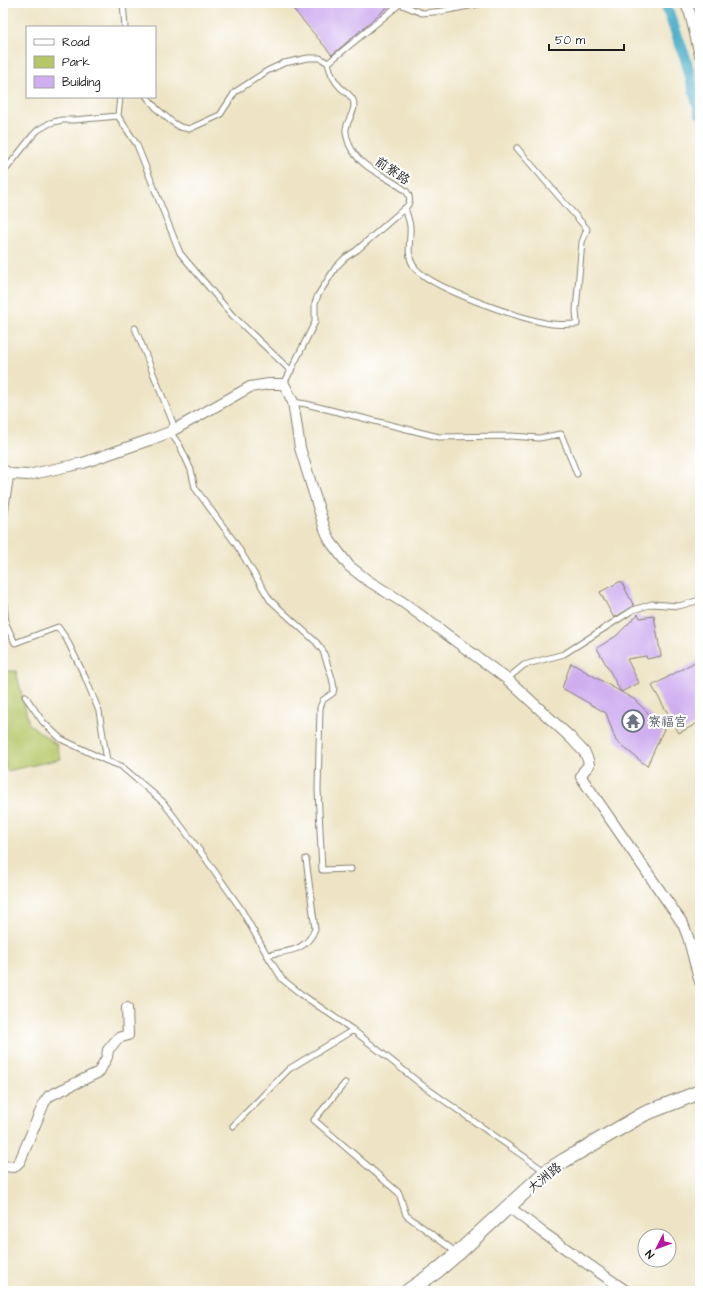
<svg xmlns="http://www.w3.org/2000/svg" width="703" height="1294" font-family="'Architects Daughter','LXGW WenKai TC',sans-serif">
<style>
.green{fill:#b6c769;stroke:#697242}
.lines{fill:none;stroke-linecap:round;stroke-linejoin:round}
.canal{stroke:#49adc8;stroke-width:11}
.building{fill:#cfaef0}
.lane-casing{stroke:#858070;stroke-width:7}
.street-casing{stroke:#858070;stroke-width:12}
.secondary-casing{stroke:#858070;stroke-width:16}
.lane{stroke:#fff;stroke-width:5}
.street{stroke:#fff;stroke-width:10}
.secondary{stroke:#fff;stroke-width:14}
.labels{text-anchor:middle;stroke-width:4;stroke-linejoin:round;paint-order:stroke}
.street-label{font-size:13px;fill:#1c1c1c;stroke:#fff}
.worship-label{font-size:13px;fill:#5b616d;stroke:#fff;text-anchor:start}
</style>
<rect width="100%" height="100%" fill="#fff"/>
<filter id="ink" filterUnits="userSpaceOnUse"><feTurbulence type="fractalNoise" baseFrequency=".025" numOctaves="2"/><feDisplacementMap in="SourceGraphic" scale="8" xChannelSelector="R" yChannelSelector="G"/><feConvolveMatrix kernelMatrix="1 2 1 2 8 2 1 2 1" color-interpolation-filters="sRGB"/></filter>
<filter id="wash" filterUnits="userSpaceOnUse"><feTurbulence type="fractalNoise" baseFrequency=".012" numOctaves="4" result="noise"/><feDisplacementMap in="SourceGraphic" scale="16" xChannelSelector="R" yChannelSelector="G"/><feGaussianBlur stdDeviation="0.9" result="paint"/><feColorMatrix in="noise" values="0 0 0 0 0 0 0 0 0 0 0 0 0 0 0 0 0 1.4 0 .05"/><feComposite in="paint" operator="in"/></filter>
<g filter="url(#wash)">
<rect width="100%" height="100%" fill="#eee4c5"/>
<path class="green" d="M3,671h13l13,53 28,21 4,14 -54,12 -4,-13z"/>
<g class="lines">
<path class="canal" d="M665,3l20,54 15,56"/>
</g>
<g id="blocks">
<path class="building" d="M288,3h104l-60,52z
M621,581l13,25 -20,12 -14,-26z
M638,614l2,4 14,-2 7,40 -14,3 -1,-3 -19,3 12,24 -18,9 13,7 30,30 -17,37 -31,-25 -10,-28 -44,-25 9,-25 50,29 -24,-44 19,-12z
M700,659v63l-21,11 -27,-47z"/>
</g>
</g>
<g filter="url(#ink)">
<use href="#blocks" fill-opacity="0" stroke="#858070" stroke-width="1"/>
<g class="lines">
<g class="lane-casing">
<path id="lane" d="M123,3l2,24
M400,4l22,9 21,-2 41,-8
M147,97l11,13 14,12 8,5 9,2 31,-14 15,-23 32,-21 17,-8 24,-5h12l8,5
M118,116l19,29 43,108 52,62 59,56
M3,173l30,-38 5,-5 12,-7 12,-3h12l44,-4 2,-19
M405,208c2,6 4,12 5,18 1,13 -4,28 3,39 12,22 113,56 139,59 8,1 17,0 25,0l-1,-14 6,-68 5,-13 -70,-81
M135,328l38,95 -3,9 10,14 11,24 4,18 41,56 34,56 46,42 7,9 9,27 2,10 -1,5 -10,7 -3,8 -2,82 4,80 29,-1
M284,384l31,-62v-19l3,-8 18,-28 9,-9 12,-8 48,-42c5,-4 6,-10 2,-16 -19,-17 -46,-21 -58,-48 -1,-4 -4,-10 -3,-15 1,-9 11,-19 7,-29 -3,-6 -9,-9 -13,-13 -7,-7 -10,-15 -12,-24l73,-60
M293,402l13,2 133,33 72,-1 28,2 22,-4 16,40
M3,525l8,-51
M3,594l3,30 9,19 43,-16 9,13 18,37 14,34 8,50 14,5 42,36 43,57 35,50 26,46 15,24 19,15 52,36 69,55 124,87
M507,679l17,-14 40,-11 69,-44 19,-6 27,2 21,-6
M25,696l18,26 18,17 46,22
M267,955c20,-4 39,-3 48,-26l-9,-70
M345,1083l-31,37 85,73 7,22 51,38
M233,1126l56,-57 64,-39"/>
</g>
<g class="street-casing">
<path id="street" d="M685,3l5,10 10,42
M3,470l8,4 17,1 55,-12 69,-24 18,-7 80,-45 19,-3h15l9,18 7,46 25,81 5,12 19,25 18,14 37,23 103,76 63,58 15,16 3,7 1,5 -6,7 -2,5 102,147 5,13 12,45
M3,1166l11,1 6,-6 24,-58 5,-7 50,-24 8,-15 1,-7 10,-12 10,-3 -1,-27
M509,1207l33,25 84,59"/>
</g>
<g class="secondary-casing">
<path id="secondary" d="M408,1291l29,-20 20,-17 89,-82 19,-12 79,-46 56,-22"/>
</g>
<use href="#lane" class="lane"/>
<use href="#street" class="street"/>
<use href="#secondary" class="secondary"/>
</g>
</g>
<defs>
<g id="temple-ring" transform="scale(1.15)"><circle r="9.5" fill="#fff" stroke="#6b7280" stroke-width="1.5"/><path d="M0-6L5-2H3V0L6.5 2.5H4V6H1.5V3h-3V6H-4V2.5H-6.5L-3 0V-2H-5Z" fill="#6b7280"/></g>
</defs>
<g fill-rule="evenodd">
<use href="#temple-ring" x="633" y="721"/>
</g>
<g class="labels">
<g class="street-label">
<text transform="translate(393 170) rotate(34)" y="5">前寮路</text>
<text transform="translate(544 1177) rotate(-39)" y="5">大洲路</text>
</g>
<g class="worship-label">
<text x="648" y="726">寮福宮</text>
</g>
</g>
<rect width="703" height="1294" fill="none" stroke="#fff" stroke-width="16"/>
<rect x="26" y="26" width="130" height="72" fill="#ffffff" stroke="#a4a4a4"/>
<rect x="34" y="39" width="20" height="6" fill="#ffffff" stroke="#a4a4a4"/>
<text x="62" y="46" font-size="12" fill="#1c1c1c">Road</text>
<rect x="34" y="56" width="20" height="12" fill="#b6c769" stroke="#a4a4a4"/>
<text x="62" y="66" font-size="12" fill="#1c1c1c">Park</text>
<rect x="34" y="76" width="20" height="12" fill="#cfaef0" stroke="#a4a4a4"/>
<text x="62" y="86" font-size="12" fill="#1c1c1c">Building</text>
<g transform="translate(657 1248) rotate(228)"><circle r="19" fill="#ffffff" stroke="#a4a4a4"/>
<path d="M0-3L7 15L0 10L-7 15Z" fill="#b5179e"/>
<text y="-6" font-size="11" font-weight="bold" text-anchor="middle" fill="#1c1c1c">N</text>
</g>
<path d="M549 44v6h75v-6" fill="none" stroke="#1c1c1c" stroke-width="2"/>
<text x="555" y="44" font-size="12" fill="#1c1c1c" stroke="#ffffff" stroke-width="3" paint-order="stroke">50 m</text>
</svg>
